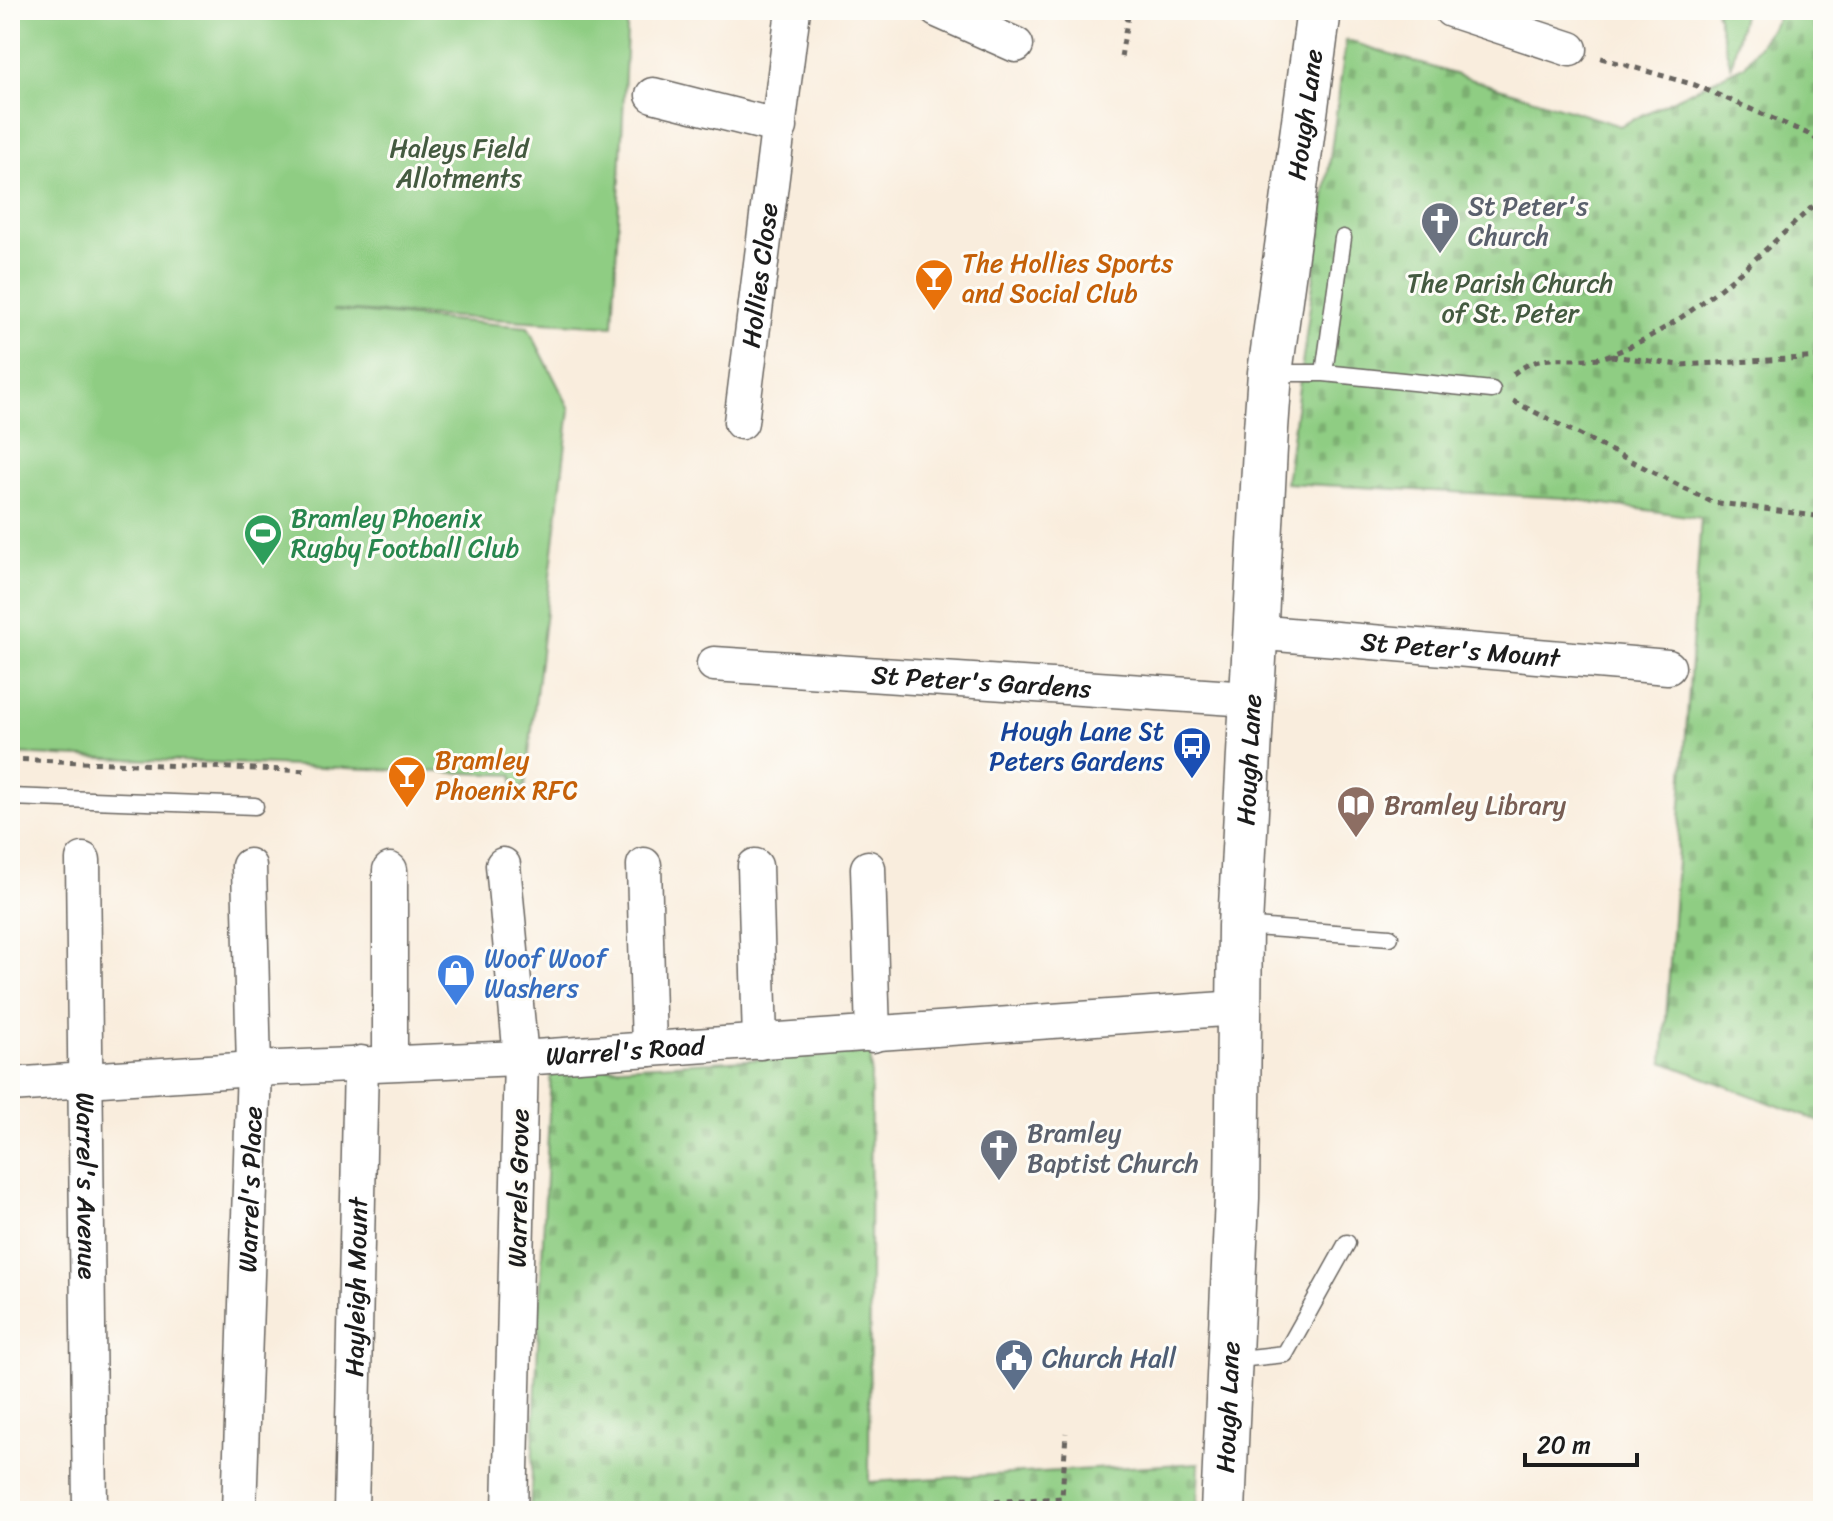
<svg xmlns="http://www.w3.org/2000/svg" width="1833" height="1521" font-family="Sriracha,sans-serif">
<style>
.green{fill:#8fcd83;stroke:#567450;stroke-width:2}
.cemetery{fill:url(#cemetery-stones);stroke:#567450;stroke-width:2}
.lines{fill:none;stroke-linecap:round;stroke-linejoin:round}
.lane-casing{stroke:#696560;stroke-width:19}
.street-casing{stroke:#696560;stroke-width:37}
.secondary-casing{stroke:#696560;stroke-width:47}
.path{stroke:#696560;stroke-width:5;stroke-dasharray:6 6;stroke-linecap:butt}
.lane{stroke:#fff;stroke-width:16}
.street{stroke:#fff;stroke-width:34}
.secondary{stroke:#fff;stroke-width:44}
.labels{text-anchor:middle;stroke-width:6;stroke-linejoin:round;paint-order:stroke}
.street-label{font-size:26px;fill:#1c1c1c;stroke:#fdfcf7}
.park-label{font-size:26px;fill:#445a40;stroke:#fdfcf7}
.worship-label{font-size:26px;fill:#5b616d;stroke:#fdfcf7;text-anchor:start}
.food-label{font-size:26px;fill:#c56008;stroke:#fdfcf7;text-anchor:start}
.leisure-label{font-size:26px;fill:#27864d;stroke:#fdfcf7;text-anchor:start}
.transit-label{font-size:26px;fill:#164399;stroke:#fdfcf7;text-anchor:end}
.education-label{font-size:26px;fill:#785e54;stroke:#fdfcf7;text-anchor:start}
.shop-label{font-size:26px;fill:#366cbe;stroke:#fdfcf7;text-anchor:start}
.service-label{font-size:26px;fill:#4e5e75;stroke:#fdfcf7;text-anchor:start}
</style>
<defs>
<pattern id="cemetery-stones" width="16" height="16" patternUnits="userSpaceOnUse" patternTransform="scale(2)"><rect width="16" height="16" fill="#8fcd83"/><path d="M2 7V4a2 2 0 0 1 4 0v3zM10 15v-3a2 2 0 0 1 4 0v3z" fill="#7baf71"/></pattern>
</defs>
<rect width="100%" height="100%" fill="#fdfcf7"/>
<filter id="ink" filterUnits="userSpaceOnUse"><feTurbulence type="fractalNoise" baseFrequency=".0125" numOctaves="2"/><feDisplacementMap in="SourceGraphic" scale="16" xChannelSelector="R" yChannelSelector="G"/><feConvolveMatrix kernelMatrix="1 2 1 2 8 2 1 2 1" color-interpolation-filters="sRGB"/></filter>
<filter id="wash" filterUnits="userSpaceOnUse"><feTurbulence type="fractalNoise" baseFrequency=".006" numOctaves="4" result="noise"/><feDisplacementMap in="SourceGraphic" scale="32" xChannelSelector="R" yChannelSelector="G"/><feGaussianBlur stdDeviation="1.8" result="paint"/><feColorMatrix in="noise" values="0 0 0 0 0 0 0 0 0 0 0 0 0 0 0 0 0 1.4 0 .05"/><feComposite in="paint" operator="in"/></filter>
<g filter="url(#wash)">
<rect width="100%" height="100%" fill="#f9eddd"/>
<path class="green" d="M10,10h618l-15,316 -280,-16 195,17 42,82 -45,378 -11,1 -2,-13 -502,-21z
M1716,10h28l-13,58z"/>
<path class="cemetery" d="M1784,10h39v1113l-160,-61 38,-544 -138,-20 -277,-15 60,-443 274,86 125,-61z
M871,1053l-2,429 330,-19 -2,48h-667l21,-440z"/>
</g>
<g filter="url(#ink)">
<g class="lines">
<g class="lane-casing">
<path id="lane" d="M1271,373h53l168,17
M1324,373l19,-135
M10,797l245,9
M1241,926l149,11
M1230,1360l55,-6 62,-111"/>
</g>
<g class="street-casing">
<g id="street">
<path d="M937,10l79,35"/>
<path d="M1451,10l119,39"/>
<path d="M653,95l127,32"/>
<path id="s1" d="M741,422l52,-412"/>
<path id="s2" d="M1253,632l415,35"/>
<path id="s3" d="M714,664l536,35"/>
<path id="s4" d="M83,860l7,651"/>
<path d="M503,865l18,193 -11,453"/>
<path d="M644,865l5,184"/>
<path d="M755,866l5,176"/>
<path d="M868,868l5,167"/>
<path d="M390,870v192"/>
<path id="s5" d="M10,1085l244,-16 267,-11 717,-50"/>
<path id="s6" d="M239,1511l15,-442 -5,-203"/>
<path id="s7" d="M351,1511l10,-448"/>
</g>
</g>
<g class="secondary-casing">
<g id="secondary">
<path id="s8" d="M1223,1511l14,-313 3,-272 26,-497 4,-56 49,-363"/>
</g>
</g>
<path class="path" d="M1121,57l8,-47
M1601,58l94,27 118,51 10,11
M1611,356l70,9 142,-8
M1513,374c35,-28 64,-6 99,-20 81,-31 148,-100 211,-157
M1513,401l199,101 111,15
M10,759l298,12
M815,1511l247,-13 4,-65"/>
<use href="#lane" class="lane"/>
<use href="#street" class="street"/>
<use href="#secondary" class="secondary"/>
</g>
</g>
<defs>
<g id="church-pin" transform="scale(2)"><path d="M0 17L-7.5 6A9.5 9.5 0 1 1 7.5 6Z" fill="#6b7280" stroke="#fdfcf7"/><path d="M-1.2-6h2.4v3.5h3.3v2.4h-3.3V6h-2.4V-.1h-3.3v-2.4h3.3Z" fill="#fff"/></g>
<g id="bar-pin" transform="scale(2)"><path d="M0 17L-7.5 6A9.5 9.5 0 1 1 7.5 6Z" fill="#e8710a" stroke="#fdfcf7"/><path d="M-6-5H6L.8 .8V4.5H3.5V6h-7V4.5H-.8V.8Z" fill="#fff"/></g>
<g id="stadium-pin" transform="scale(2)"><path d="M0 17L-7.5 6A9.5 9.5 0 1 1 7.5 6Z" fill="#2e9e5b" stroke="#fdfcf7"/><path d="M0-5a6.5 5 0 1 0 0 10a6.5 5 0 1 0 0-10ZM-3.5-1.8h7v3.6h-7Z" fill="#fff"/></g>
<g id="bus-pin" transform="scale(2)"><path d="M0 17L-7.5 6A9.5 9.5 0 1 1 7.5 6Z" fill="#1a4fb4" stroke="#fdfcf7"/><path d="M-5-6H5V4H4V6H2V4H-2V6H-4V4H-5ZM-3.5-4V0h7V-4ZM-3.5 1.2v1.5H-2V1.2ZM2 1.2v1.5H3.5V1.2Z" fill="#fff"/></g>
<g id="library-pin" transform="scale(2)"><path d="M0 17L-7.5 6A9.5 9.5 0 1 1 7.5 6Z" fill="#8d6e63" stroke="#fdfcf7"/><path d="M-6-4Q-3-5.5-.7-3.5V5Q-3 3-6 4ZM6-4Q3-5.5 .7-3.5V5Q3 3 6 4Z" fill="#fff"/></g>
<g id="shop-pin" transform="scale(2)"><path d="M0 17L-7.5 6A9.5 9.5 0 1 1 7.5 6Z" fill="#3f7fe0" stroke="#fdfcf7"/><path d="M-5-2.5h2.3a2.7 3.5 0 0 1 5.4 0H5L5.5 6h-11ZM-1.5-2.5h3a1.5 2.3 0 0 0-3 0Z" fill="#fff"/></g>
<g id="civic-pin" transform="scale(2)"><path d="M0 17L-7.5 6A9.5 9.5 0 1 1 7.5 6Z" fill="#5c6f8a" stroke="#fdfcf7"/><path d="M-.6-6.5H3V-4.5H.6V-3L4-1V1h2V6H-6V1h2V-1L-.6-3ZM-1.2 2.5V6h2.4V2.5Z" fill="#fff"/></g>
</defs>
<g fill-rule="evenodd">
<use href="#church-pin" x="1440" y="221"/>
<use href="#bar-pin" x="934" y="278"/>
<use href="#stadium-pin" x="263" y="533"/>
<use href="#bus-pin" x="1192" y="746"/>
<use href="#bar-pin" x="407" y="775"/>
<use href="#library-pin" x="1356" y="805"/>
<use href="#shop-pin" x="456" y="973"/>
<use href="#church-pin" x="999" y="1148"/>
<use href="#civic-pin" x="1014" y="1358"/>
</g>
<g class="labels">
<g class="street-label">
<text dy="9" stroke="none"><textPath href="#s8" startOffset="1400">Hough Lane</textPath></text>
<text dy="9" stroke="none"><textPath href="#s1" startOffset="148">Hollies Close</textPath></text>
<text dy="9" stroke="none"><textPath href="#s2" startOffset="208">St Peter's Mount</textPath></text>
<text dy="9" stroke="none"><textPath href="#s3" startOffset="268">St Peter's Gardens</textPath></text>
<text dy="9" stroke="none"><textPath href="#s8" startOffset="752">Hough Lane</textPath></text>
<text dy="9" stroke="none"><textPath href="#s5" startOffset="616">Warrel's Road</textPath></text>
<text dy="9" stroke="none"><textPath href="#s4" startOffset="326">Warrel's Avenue</textPath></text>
<text transform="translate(518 1188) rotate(-89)" y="9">Warrels Grove</text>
<text dy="9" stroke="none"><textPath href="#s6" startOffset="322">Warrel's Place</textPath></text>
<text dy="9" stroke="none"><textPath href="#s7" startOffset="224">Hayleigh Mount</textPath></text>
<text dy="9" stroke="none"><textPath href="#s8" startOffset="104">Hough Lane</textPath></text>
</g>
<g class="park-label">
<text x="459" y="157">Haleys Field<tspan x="459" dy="30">Allotments</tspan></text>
<text x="1510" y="292">The Parish Church<tspan x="1510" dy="30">of St. Peter</tspan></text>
</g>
<g class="worship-label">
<text x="1468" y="215">St Peter's<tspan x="1468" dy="30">Church</tspan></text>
<text x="1027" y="1142">Bramley<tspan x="1027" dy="30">Baptist Church</tspan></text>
</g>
<g class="food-label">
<text x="962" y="272">The Hollies Sports<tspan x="962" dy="30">and Social Club</tspan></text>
<text x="435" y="769">Bramley<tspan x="435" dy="30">Phoenix RFC</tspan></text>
</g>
<g class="leisure-label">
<text x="291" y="527">Bramley Phoenix<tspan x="291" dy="30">Rugby Football Club</tspan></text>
</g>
<g class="transit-label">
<text x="1164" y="740">Hough Lane St<tspan x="1164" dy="30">Peters Gardens</tspan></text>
</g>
<g class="education-label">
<text x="1384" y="814">Bramley Library</text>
</g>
<g class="shop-label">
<text x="484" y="967">Woof Woof<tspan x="484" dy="30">Washers</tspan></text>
</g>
<g class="service-label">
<text x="1042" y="1367">Church Hall</text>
</g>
</g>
<rect width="1833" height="1521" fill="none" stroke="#fdfcf7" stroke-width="40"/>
<path d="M1525 1453v12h112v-12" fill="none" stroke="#1c1c1c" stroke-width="4"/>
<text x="1537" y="1453" font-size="24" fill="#1c1c1c" stroke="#fdfcf7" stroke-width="6" paint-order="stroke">20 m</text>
</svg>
